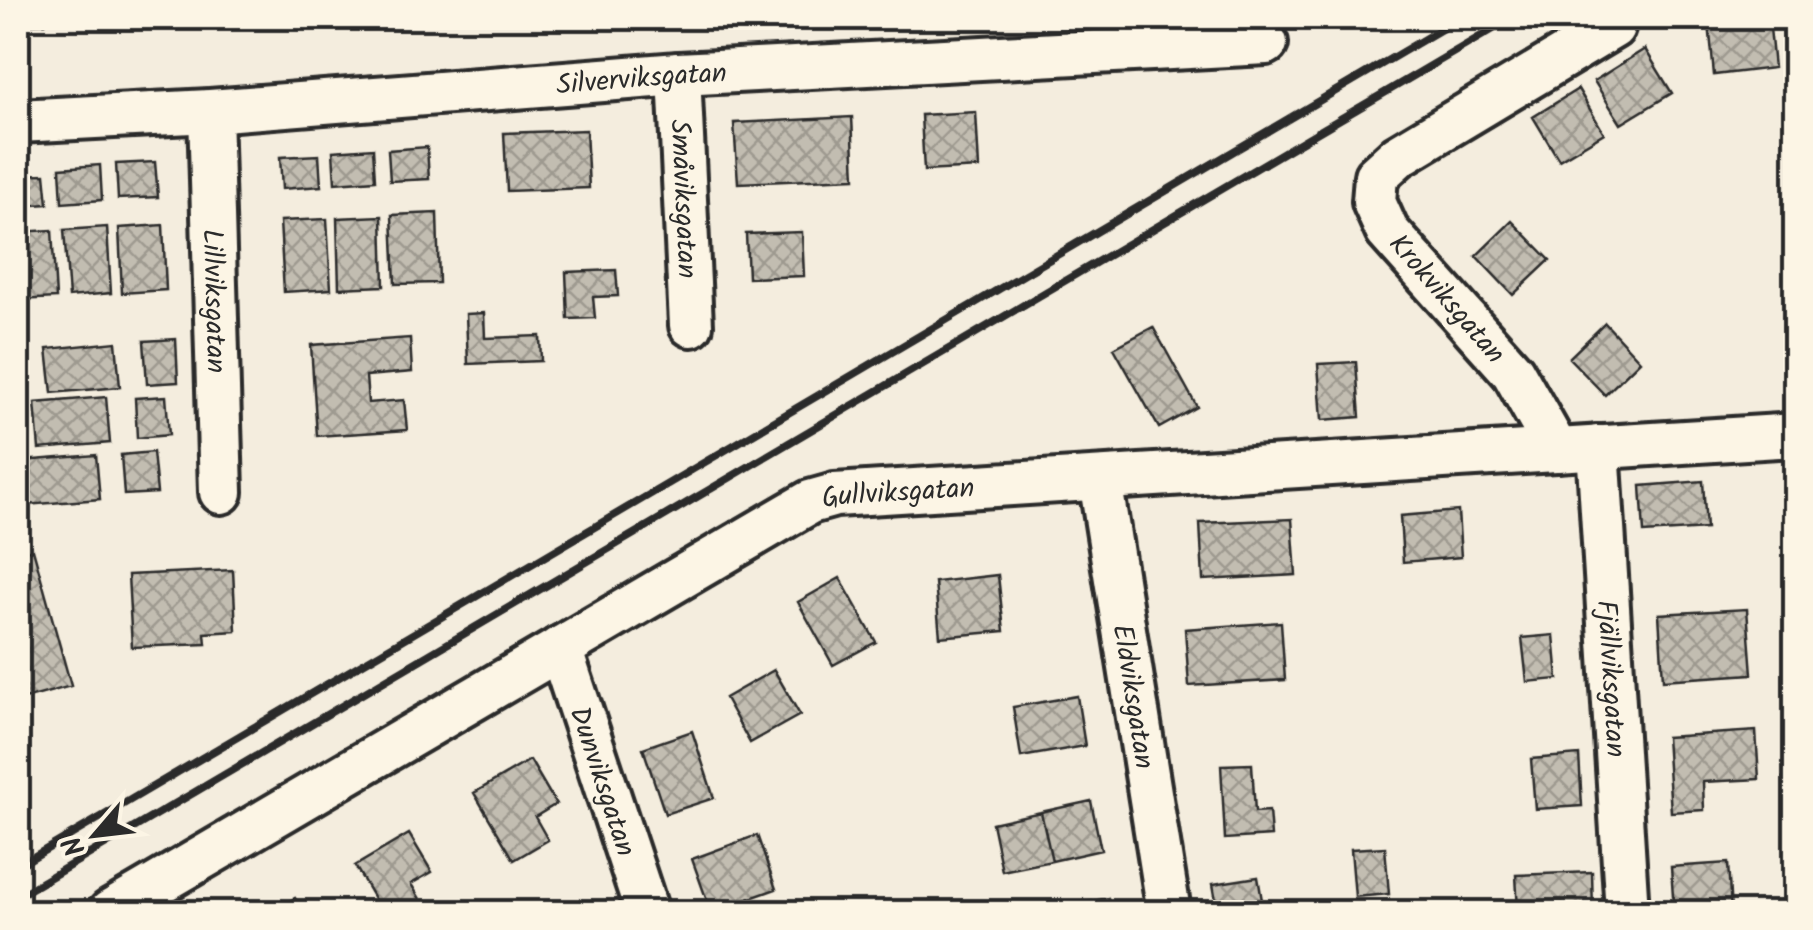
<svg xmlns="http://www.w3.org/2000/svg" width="1813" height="930" font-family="Kalam,sans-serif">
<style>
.building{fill:url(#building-cross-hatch);stroke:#2b2b2b;stroke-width:2.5}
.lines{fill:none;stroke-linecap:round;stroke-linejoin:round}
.minor-casing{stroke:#2b2b2b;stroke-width:50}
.minor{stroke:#fcf5e5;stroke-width:42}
.rail{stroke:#2b2b2b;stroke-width:8}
.labels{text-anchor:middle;stroke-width:10;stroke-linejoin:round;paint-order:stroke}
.street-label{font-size:28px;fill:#2b2b2b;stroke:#fcf5e5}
</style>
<defs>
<pattern id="building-cross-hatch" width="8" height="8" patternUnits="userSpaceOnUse" patternTransform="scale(2.5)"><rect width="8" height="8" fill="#c2bdb1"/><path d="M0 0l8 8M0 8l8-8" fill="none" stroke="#9e9a90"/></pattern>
</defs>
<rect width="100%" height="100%" fill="#f4edde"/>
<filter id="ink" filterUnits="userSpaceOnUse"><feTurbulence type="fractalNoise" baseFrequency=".01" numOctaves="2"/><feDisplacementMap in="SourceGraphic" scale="20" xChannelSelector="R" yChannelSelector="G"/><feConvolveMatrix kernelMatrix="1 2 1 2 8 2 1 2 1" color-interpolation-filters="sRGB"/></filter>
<g filter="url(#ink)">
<path class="building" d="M18,18h27v5l-27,1z
M102,18h44l1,5 -45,2z
M1769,18l5,50 -60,7 -5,-52z
M1645,49l27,44 -51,31 -27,-43z
M1578,89l26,44 -45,27 -26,-43z
M976,112l3,56 -55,3 -3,-56z
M852,117l3,61 -117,5 -4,-60z
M586,130l3,58 -82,3 -3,-58z
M427,147l2,32 -39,2 -2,-31z
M373,148l2,32 -40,3 -2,-32z
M319,155l2,31 -39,3 -2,-32z
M155,162l3,35 -40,2 -2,-35z
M100,165l2,35 -40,3 -2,-35z
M45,174l3,30 -30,2v-31z
M437,213l2,70 -44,1 -3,-69z
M382,216l2,70 -45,2 -2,-70z
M327,219l4,70 -47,3 -4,-71z
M1512,221l38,39 -37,35 -37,-39z
M163,225l3,65 -44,3 -3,-65z
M107,227l4,66 -42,4 -5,-67z
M52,230l4,68 -38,2v-68z
M802,232l2,44 -56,2 -2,-44z
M616,270l2,26 -25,1 2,21 -27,1 -2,-47z
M484,313l1,25 55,-2 1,25 -73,3 -2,-50z
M1605,323l35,38 -35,34 -36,-37z
M1153,327l44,80 -38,21 -45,-80z
M410,338l2,34 -46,4 2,27 36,-3 3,30 -90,6 -6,-91z
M176,339l2,43 -31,2 -3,-43z
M116,342l4,45 -68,6 -5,-44z
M1356,362l4,55 -38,3 -4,-56z
M166,396l3,39 -32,3 -2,-40z
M106,397l4,46 -71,6 -4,-46z
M153,452l4,41 -33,2 -3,-40z
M96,455l4,44 -74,6 -4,-44z
M1703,481l3,48 -62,4 -3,-47z
M1458,511l3,46 -58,5 -3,-46z
M1292,519l4,56 -93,5 -3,-57z
M33,549l38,137 -46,13 -7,-25v-121z
M233,570l3,61 -31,2 1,11 -74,3 -4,-72z
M998,575l6,56 -64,6 -5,-55z
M840,578l36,64 -43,23 -35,-63z
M1747,609l5,65 -89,6 -4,-66z
M1281,622l4,58 -96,6 -4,-57z
M1554,635l4,44 -31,3 -5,-44z
M774,670l26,45 -50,28 -25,-45z
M1077,696l8,50 -64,11 -8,-50z
M692,731l22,67 -49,16 -22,-66z
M1756,731l3,48 -56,3 1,28 -33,2 -5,-75z
M1579,755l3,51 -47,3 -4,-50z
M530,760l26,44 -21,13 13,23 -34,20 -40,-67z
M1252,764l3,48 14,-1 2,25 -46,3 -4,-74z
M1091,801l10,49 -49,11 -11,-49z
M1041,812l11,49 -50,10 -10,-48z
M409,834l23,38 -21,12 17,28h-46l-27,-46z
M757,835l19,54 -65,23 -19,-53z
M1385,847l4,47 -34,3 -4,-48z
M1728,863l3,49h-57l-3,-45z
M1592,872l1,40h-75l-2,-37z
M1258,877l6,35h-46l-5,-28z
M295,898l8,14h-32z
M1108,898l3,14h-52v-4z"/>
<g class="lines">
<g class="minor-casing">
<g id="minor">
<path id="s1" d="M679,74l12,251"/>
<path id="s2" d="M210,111l11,381"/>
<path id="s3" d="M18,121l192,-10 469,-37 587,-31"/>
<path id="s4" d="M1598,447l29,465"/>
<path d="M1557,450l-44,-78 -126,-141 -13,-29 2,-26 22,-20 215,-129"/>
<path id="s5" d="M1100,479l69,433"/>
<path id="s6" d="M560,648l87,264"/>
<path id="s7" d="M110,912l700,-410 25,-7 961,-60"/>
</g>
</g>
<use href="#minor" class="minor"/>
<path class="rail" d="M18,866l1442,-848
M18,896l1494,-878"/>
</g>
</g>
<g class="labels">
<g class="street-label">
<text dy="10" stroke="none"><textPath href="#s3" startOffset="625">Silverviksgatan</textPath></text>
<text dy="10" stroke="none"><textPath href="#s1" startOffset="125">Småviksgatan</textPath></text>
<text transform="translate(1448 298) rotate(49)" y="10">Krokviksgatan</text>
<text dy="10" stroke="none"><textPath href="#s2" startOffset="190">Lillviksgatan</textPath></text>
<text dy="10" stroke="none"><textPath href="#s7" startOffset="900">Gullviksgatan</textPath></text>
<text dy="10" stroke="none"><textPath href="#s4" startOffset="232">Fjällviksgatan</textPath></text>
<text dy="10" stroke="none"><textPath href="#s5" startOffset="220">Eldviksgatan</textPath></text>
<text dy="10" stroke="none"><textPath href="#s6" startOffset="140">Dunviksgatan</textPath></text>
</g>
</g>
<rect width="1813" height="930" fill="none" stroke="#fcf5e5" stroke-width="60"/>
<rect x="30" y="30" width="1753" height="870" fill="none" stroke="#2b2b2b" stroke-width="4" filter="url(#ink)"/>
<g transform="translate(95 835) rotate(242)" stroke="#fcf5e5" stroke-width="8" paint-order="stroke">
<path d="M0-8L18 38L0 25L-18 38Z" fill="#2b2b2b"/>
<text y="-15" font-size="28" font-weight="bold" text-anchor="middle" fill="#2b2b2b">N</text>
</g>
</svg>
